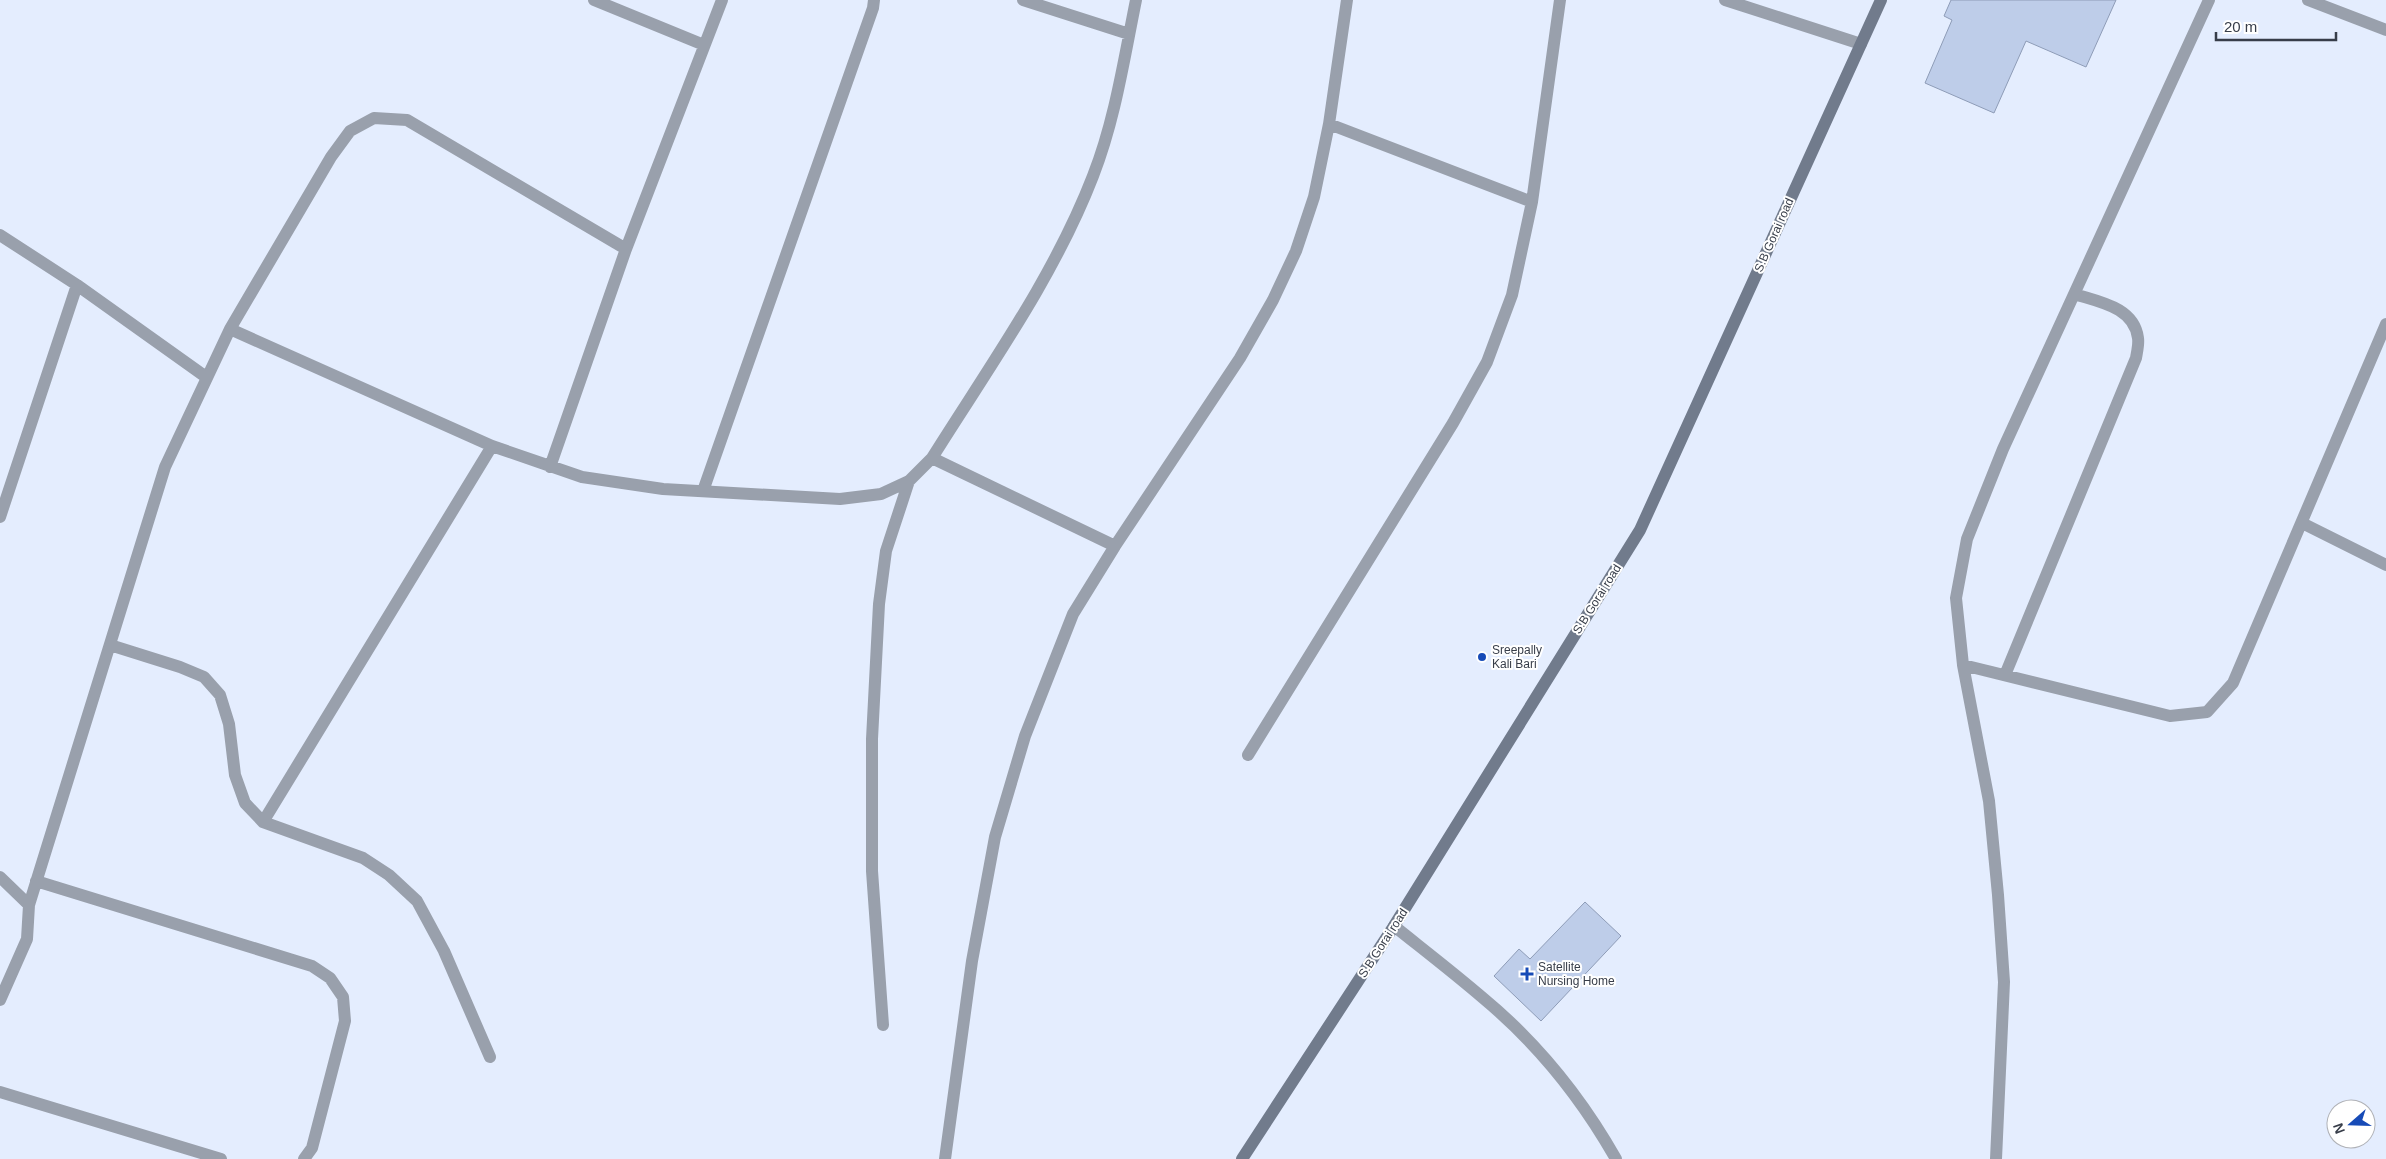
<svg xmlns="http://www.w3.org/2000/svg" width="2386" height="1159" font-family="Helvetica,sans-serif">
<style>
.building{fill:#becde9;stroke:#8e9cb7}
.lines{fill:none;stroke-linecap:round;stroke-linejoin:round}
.street{stroke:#99a0ac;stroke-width:12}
.secondary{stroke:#717b8c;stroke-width:12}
.poi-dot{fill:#174bb7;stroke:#fff;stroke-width:2}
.labels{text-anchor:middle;stroke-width:4;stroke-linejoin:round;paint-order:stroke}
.street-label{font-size:12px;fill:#373d49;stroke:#fff}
.poi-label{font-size:12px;fill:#373d49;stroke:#fff;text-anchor:start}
</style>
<rect width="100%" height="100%" fill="#e4edfe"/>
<path class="building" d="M1951,0h165l-30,67 -60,-26 -32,72 -69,-30 27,-63 -8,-4z
M1585,902l36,34 -80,85 -47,-45 25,-27 11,10z"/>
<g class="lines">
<path class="street" d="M594,0l110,45
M1023,0l106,34
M1725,0l136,44
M2308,0l78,30
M1329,124l203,78
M0,235l77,50 129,92
M230,329l262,117 90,31 81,12 177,10 41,-5 28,-13 23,-23c57,-91 122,-181 161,-282 22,-56 31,-117 43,-176
M932,458l183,88
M550,467l76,-218 96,-249
M703,491l170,-483 1,-8
M0,517l77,-232
M2302,523l84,42
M110,645l70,22 24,10 16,18 9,29 6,51 10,28 18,19 100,36 26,17 28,26 27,50 46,106
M1963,665l207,51 37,-4 26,-29 153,-359
M2005,675l131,-317c1,-6 3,-14 2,-20 -4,-31 -39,-36 -64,-44
M1248,755l205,-332 34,-61 25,-67 20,-93 28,-202
M263,822l229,-376
M0,877l29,28 -2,34 -27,61
M36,881l276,85 18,12 13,19 2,24 -33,127 -8,11
M29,905l136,-438 65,-138 101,-172 19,-26 24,-13 33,2 219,129
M1394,926c30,24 60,47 89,72 53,44 99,101 133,161
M883,1025l-11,-154v-132l7,-135 7,-53 23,-70
M0,1092l221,67
M945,1159l27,-198 23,-124 30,-101 48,-122 42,-68 125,-188 33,-58 23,-49 18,-54 15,-73 18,-124
M1996,1159l8,-177 -6,-87 -9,-94 -26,-136 -7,-67 11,-59 36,-90 206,-449"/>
<path class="secondary" d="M1242,1159l152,-233 246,-396 241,-530"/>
</g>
<g class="poi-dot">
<circle cx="1482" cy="657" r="5"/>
<path d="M1524.5 966.5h5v5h5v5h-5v5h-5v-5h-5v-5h5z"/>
</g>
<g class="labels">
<g class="street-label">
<text transform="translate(1774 235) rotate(-66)" y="4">S.B Gorai road</text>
<text transform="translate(1597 599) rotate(-58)" y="4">S.B Gorai road</text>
<text transform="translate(1383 943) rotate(-57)" y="4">S.B Gorai road</text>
</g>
<g class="poi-label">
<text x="1492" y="654">Sreepally<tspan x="1492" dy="14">Kali Bari</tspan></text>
<text x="1538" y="971">Satellite<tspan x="1538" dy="14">Nursing Home</tspan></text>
</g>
</g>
<g transform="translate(2351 1124) rotate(250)"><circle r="24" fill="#ffffff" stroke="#afb1b6"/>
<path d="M0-4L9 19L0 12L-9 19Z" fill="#174bb7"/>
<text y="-8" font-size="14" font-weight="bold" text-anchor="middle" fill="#373d49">N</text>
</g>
<path d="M2216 32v8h120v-8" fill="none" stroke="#373d49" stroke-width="2.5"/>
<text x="2224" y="32" font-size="15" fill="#373d49" stroke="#ffffff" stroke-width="4" paint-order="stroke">20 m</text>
</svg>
